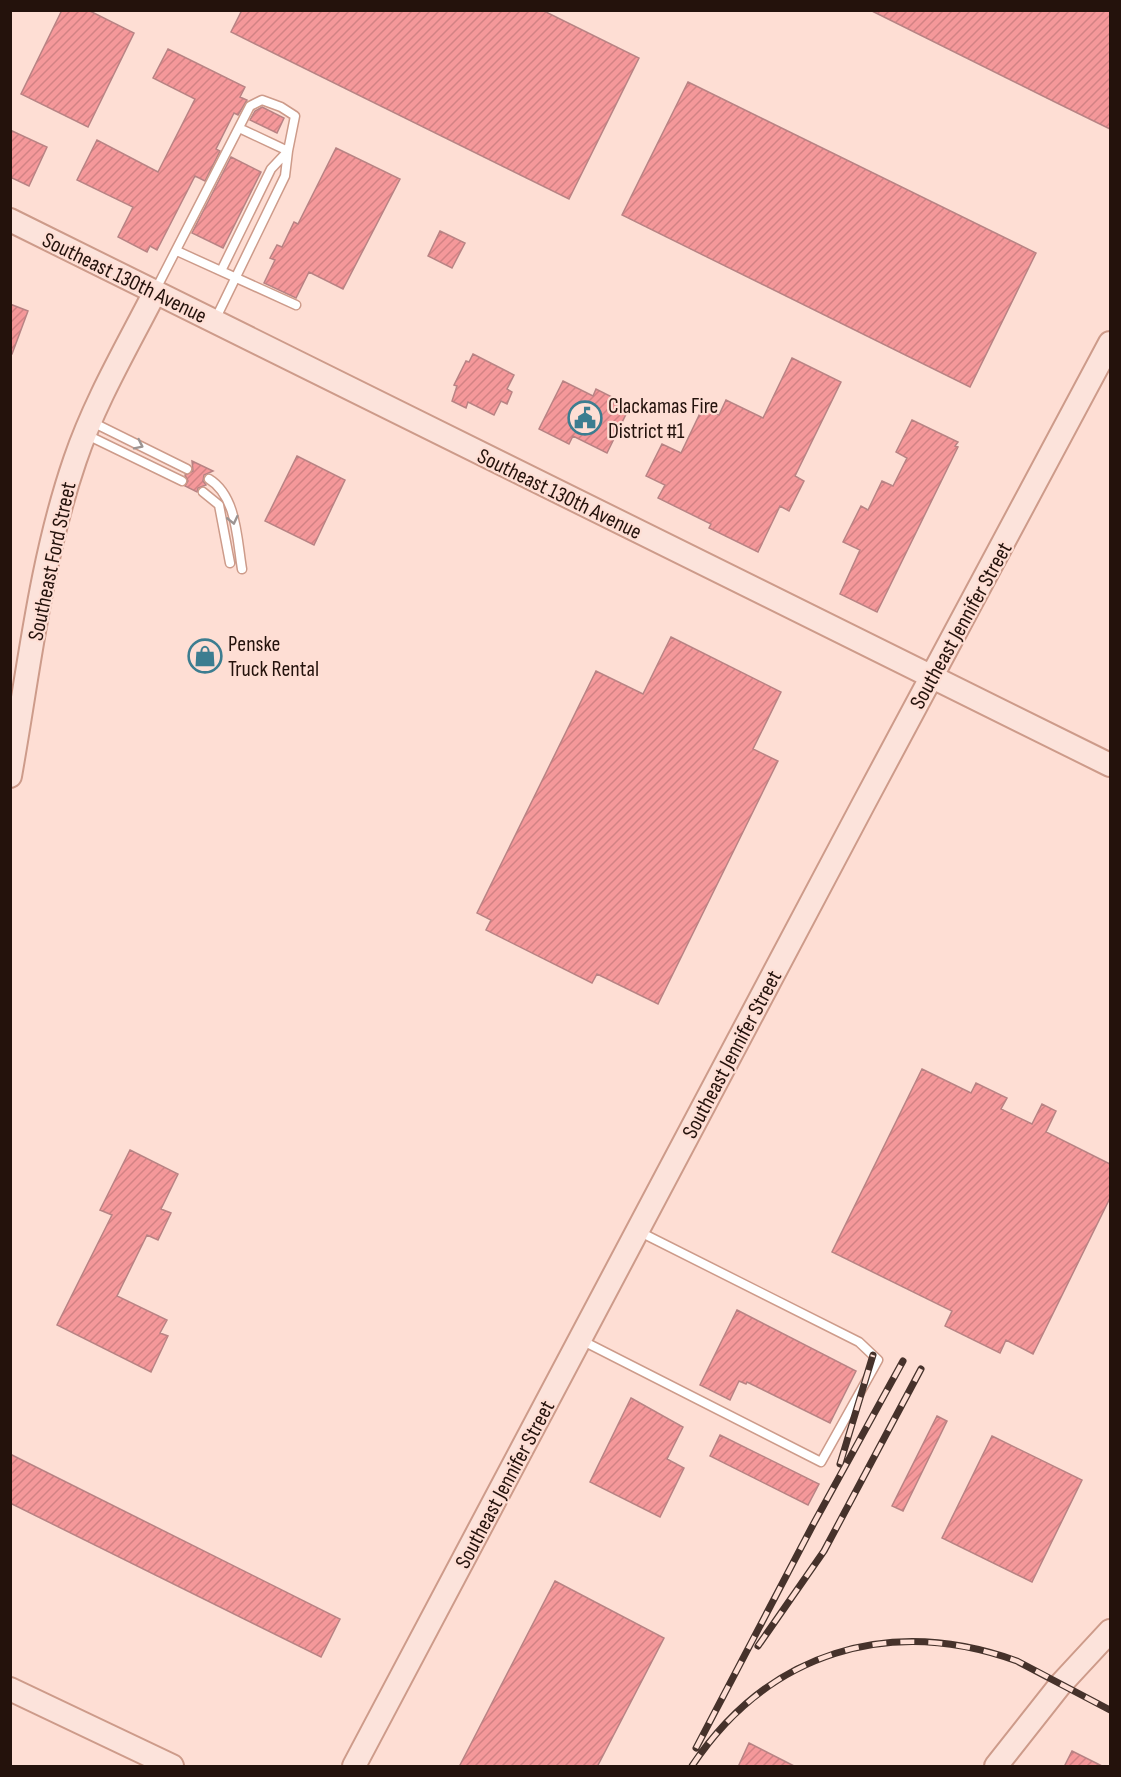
<svg xmlns="http://www.w3.org/2000/svg" width="1121" height="1777" font-family="'Sofia Sans Condensed',sans-serif">
<style>
.building{fill:url(#building-hatch);stroke:#b88384;stroke-width:1.5}
.lines{fill:none;stroke-linecap:round;stroke-linejoin:round}
.lane-casing{stroke:#cd9b8a;stroke-width:11}
.secondary-casing{stroke:#cd9b8a;stroke-width:26}
.lane{stroke:#fff;stroke-width:8}
.secondary{stroke:#fce3db;stroke-width:22}
.rail-casing{stroke:#46322b;stroke-width:7}
.rail{stroke:#feded4;stroke-width:4.5;stroke-dasharray:14;stroke-linecap:butt}
.oneway{stroke:#9c9492}
.labels{text-anchor:middle;stroke-width:4.5;stroke-linejoin:round;paint-order:stroke}
.street-label{font-size:22px;fill:#24120c;stroke:#feded4}
.poi-label{font-size:22px;fill:#24120c;stroke:#feded4;text-anchor:start}
</style>
<defs>
<pattern id="building-hatch" width="6" height="6" patternUnits="userSpaceOnUse" patternTransform="scale(1.5)"><rect width="6" height="6" fill="#f5989a"/><path d="M-1 1l2-2M0 6l6-6M5 7l2-2" fill="none" stroke="#d28284"/></pattern>
</defs>
<rect width="100%" height="100%" fill="#feded4"/>
<path class="building" d="M62,10h26l46,23 -46,94 -67,-33z
M242,10h300l97,48 -70,141 -338,-167z
M870,10h240v119l-53,-26z
M168,49l77,38 -5,10 7,3 -9,15 -4,-2 -18,36 4,2 -15,30 -10,-5 -38,74 -7,-4 -3,6 -29,-15 15,-30 -56,-27 20,-40 61,32 37,-73 -42,-21z
M688,82l348,171 -66,134 -348,-172z
M262,107l22,11 -7,15 -27,-13 5,-9z
M10,130l37,17 -18,39 -19,-9z
M336,148l64,31 -57,110 -34,-17 -13,26 -32,-15 11,-23 -5,-2 7,-13 5,2 12,-25 4,2z
M231,157l30,15 -38,76 -31,-15z
M440,231l25,12 -13,25 -24,-12z
M10,304l18,7 -16,43h-2z
M473,354l41,21 -7,14 5,3 -5,12 -6,-3 -7,14 -26,-13 -2,6 -14,-7 5,-15 -3,-1 12,-24 3,1z
M792,358l49,24 -46,94 9,5 -15,30 -9,-5 -22,46 -49,-24 2,-4 -53,-26 7,-13 -19,-9 16,-32 19,9 22,-46 16,8 7,-15 37,18z
M563,381l30,15 3,-7 34,17 -23,47 -34,-17 -4,8 -30,-15z
M912,420l46,22 -3,4 3,1 -81,165 -37,-18 20,-44 -17,-8 18,-36 7,4 14,-29 11,5 14,-28 -11,-6z
M297,456l48,24 -31,65 -49,-24z
M192,461l21,10 -9,4 -1,6 3,4 -8,3 -1,4 -12,-6 3,-5 -3,-6 8,-4z
M671,637l110,55 -28,57 25,12 -120,243 -61,-30 -5,9 -106,-53 5,-10 -14,-7 119,-242 47,23z
M922,1069l49,24 5,-10 31,15 -6,11 31,15 10,-20 14,7 -10,21 64,32v34l-77,156 -27,-14 -6,13 -55,-27 7,-15 -120,-59z
M130,1150l48,24 -17,35 10,4 -13,27 -11,-5 -30,61 50,24 -7,13 8,3 -17,36 -94,-47 55,-110 -12,-5z
M737,1310l119,61 -26,52 -83,-41 -1,2 -7,-3 -9,19 -30,-15z
M631,1398l52,29 -16,32 17,9 -24,49 -70,-35z
M937,1416l10,5 -44,90 -11,-5z
M720,1435l99,49 -11,21 -98,-49z
M992,1436l90,44 -50,102 -90,-44z
M10,1454l330,165 -19,38 -311,-154z
M555,1581l109,57 -67,129h-138z
M749,1743l47,24h-58z
M1072,1751l32,16h-40z"/>
<g class="lines">
<g class="lane-casing">
<path id="lane" d="M177,251l119,54
M155,291l95,-185 12,-6 19,7 14,9 -7,35 -17,18 -50,102
M215,320l70,-144 3,-25 -49,-23
M90,421l97,48
M85,434l97,47
M209,479c28,17 28,61 33,90
M203,492l16,13 11,58
M581,1340l240,122 57,-102 -19,-18 -221,-111"/>
</g>
<g class="secondary-casing">
<path id="secondary" d="M10,220l1100,545
M10,776c19,-106 30,-214 65,-316 20,-59 52,-113 80,-168
M10,1689l162,77
M354,1766l510,-963 246,-460
M996,1766l64,-81 50,-54"/>
</g>
<use href="#lane" class="lane"/>
<use href="#secondary" class="secondary"/>
<g class="rail-casing">
<path id="rail" d="M840,1464l33,-109
M758,1646l66,-95 97,-182
M696,1748l119,-227 88,-160
M692,1766c76,-114 197,-151 325,-105l93,49"/>
</g>
<use href="#rail" class="rail"/>
</g>
<defs><path id="oneway-chevron" d="M-2-3.5L2.5 0L-2 3.5" fill="none" stroke-width="1.6" stroke-linecap="round" stroke-linejoin="round" transform="scale(1.5)"/></defs>
<g class="oneway">
<use href="#oneway-chevron" transform="translate(139 445) rotate(26)"/>
<use href="#oneway-chevron" transform="translate(233 520) rotate(77)"/>
</g>
<defs>
<g id="civic-ring" transform="scale(1.725)"><circle r="9.5" fill="#feded4" stroke="#3c7d90" stroke-width="1.5"/><path d="M-.6-6.5H3V-4.5H.6V-3L4-1V1h2V6H-6V1h2V-1L-.6-3ZM-1.2 2.5V6h2.4V2.5Z" fill="#3c7d90"/></g>
<g id="shop-ring" transform="scale(1.725)"><circle r="9.5" fill="#feded4" stroke="#3c7d90" stroke-width="1.5"/><path d="M-5-2.5h2.3a2.7 3.5 0 0 1 5.4 0H5L5.5 6h-11ZM-1.5-2.5h3a1.5 2.3 0 0 0-3 0Z" fill="#3c7d90"/></g>
</defs>
<g fill-rule="evenodd">
<use href="#civic-ring" x="585" y="418"/>
<use href="#shop-ring" x="205" y="656"/>
</g>
<g class="labels">
<g class="street-label">
<text transform="translate(125 277) rotate(26)" y="8">Southeast 130th Avenue</text>
<text transform="translate(560 493) rotate(26)" y="8">Southeast 130th Avenue</text>
<text transform="translate(51 561) rotate(-78)" y="8">Southeast Ford Street</text>
<text transform="translate(960 625) rotate(-61)" y="8">Southeast Jennifer Street</text>
<text transform="translate(731 1054) rotate(-62)" y="8">Southeast Jennifer Street</text>
<text transform="translate(504 1484) rotate(-62)" y="8">Southeast Jennifer Street</text>
</g>
<g class="poi-label">
<text x="608" y="413">Clackamas Fire<tspan x="608" dy="25">District #1</tspan></text>
<text x="228" y="651">Penske<tspan x="228" dy="25">Truck Rental</tspan></text>
</g>
</g>
<rect width="1121" height="1777" fill="none" stroke="#24120c" stroke-width="24"/>
</svg>
